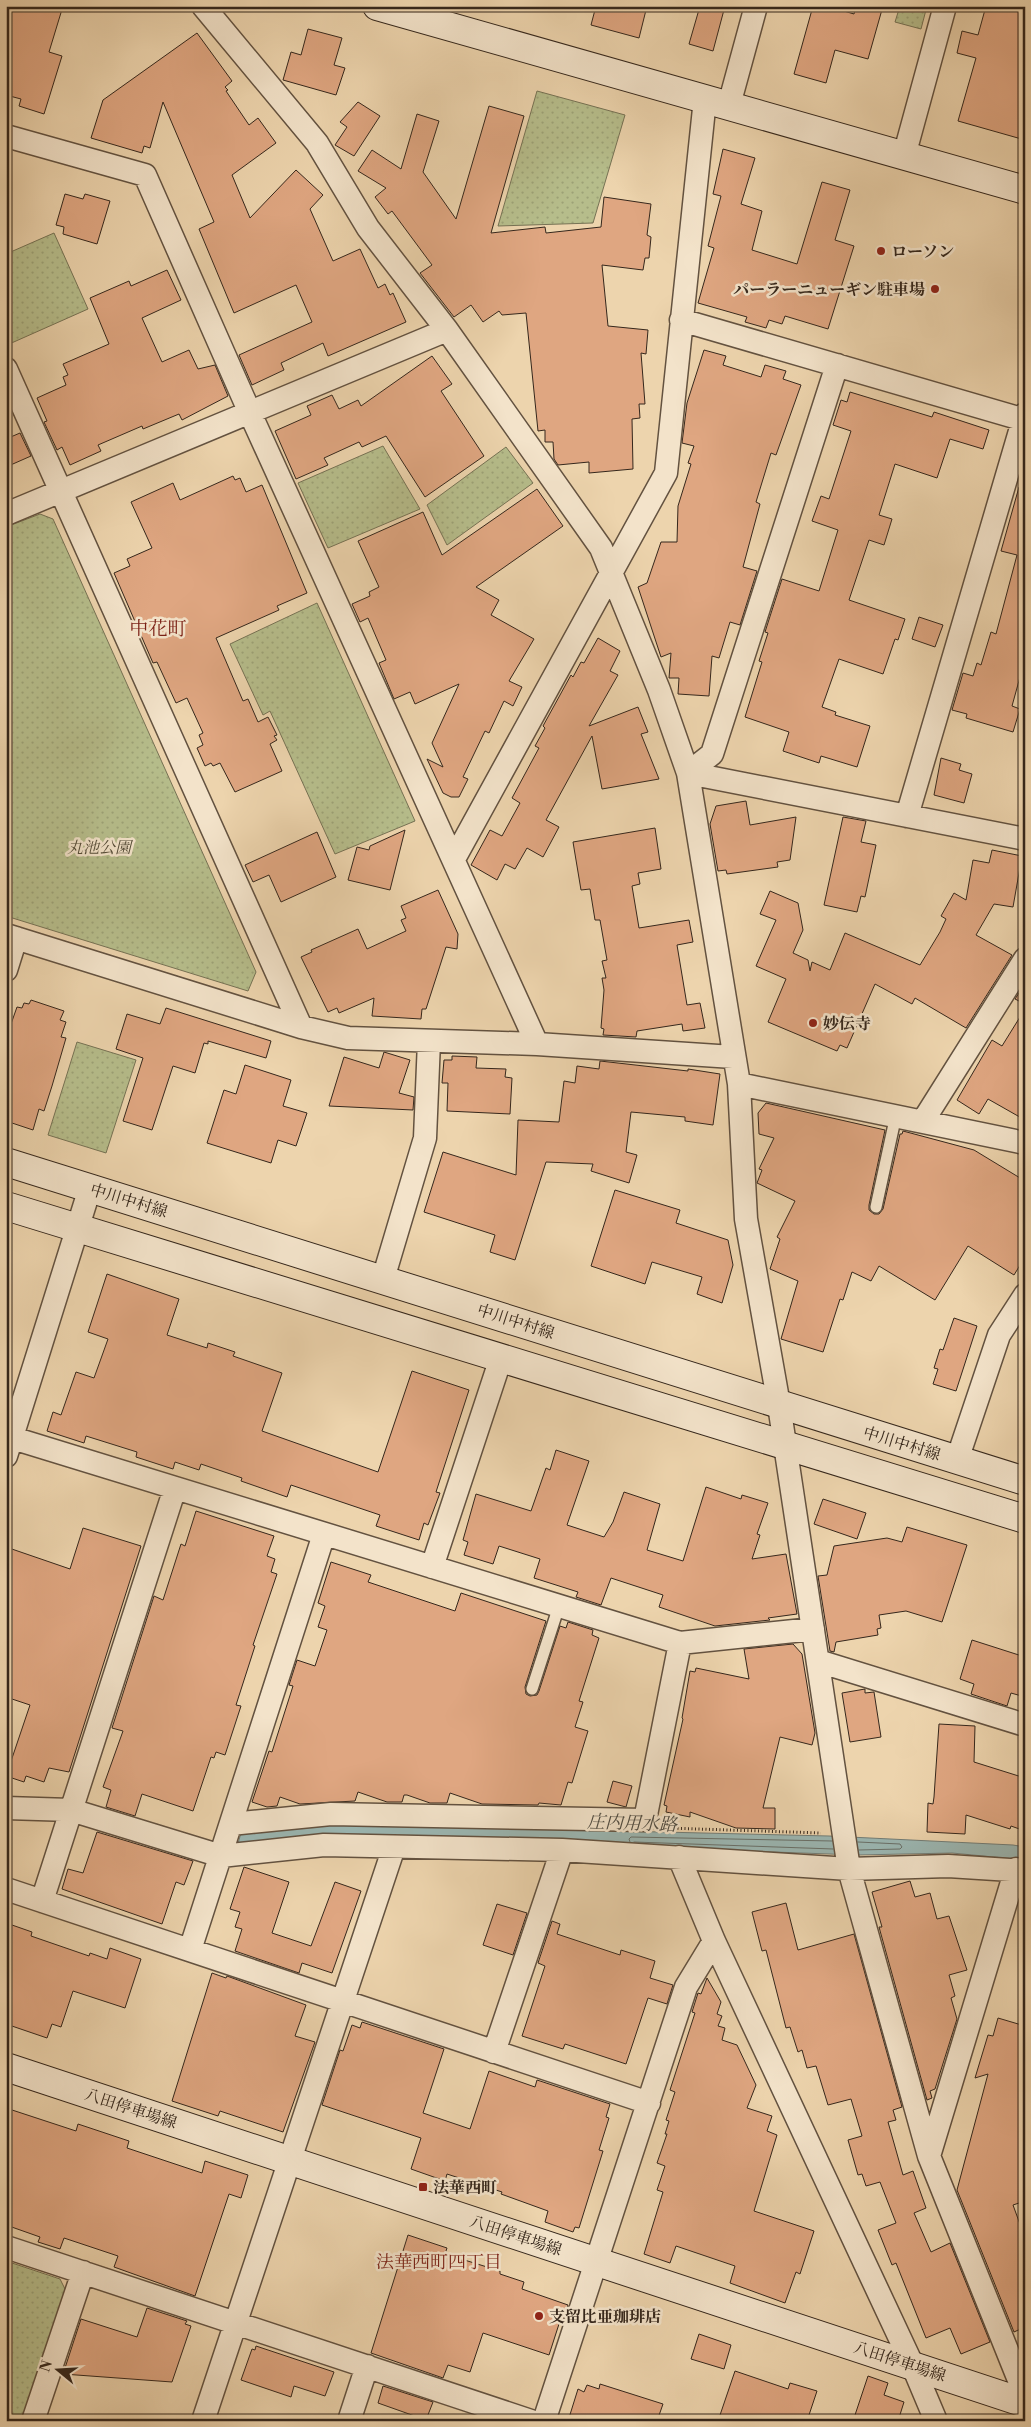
<svg xmlns="http://www.w3.org/2000/svg" width="1031" height="2427" font-family="'Libre Bodoni','Noto Serif JP',serif">
<style>
.green{fill:url(#green-dots);stroke:#767254}
.water{fill:#9bb7b3;stroke:#727d77}
.lines{fill:none;stroke-linecap:round;stroke-linejoin:round}
.shore{stroke:#686f68;stroke-width:1}
.building{fill:#dfa681;stroke:#35271c}
.lane-casing{stroke:#635240;stroke-width:14}
.street-casing{stroke:#635240;stroke-width:25}
.secondary-casing{stroke:#35271c;stroke-width:30}
.path{stroke:#35271c;stroke-width:3;stroke-dasharray:1 2.5;stroke-linecap:butt}
.lane{stroke:#f3e3ca;stroke-width:11}
.street{stroke:#f3e3ca;stroke-width:22}
.secondary{stroke:#f3e3ca;stroke-width:28}
.poi-dot{fill:#8f2418;stroke:#f3e3ca;stroke-width:2}
.labels{text-anchor:middle;stroke-width:5;stroke-linejoin:round;paint-order:stroke}
.poi-label{font-size:16px;font-weight:bold;fill:#35271c;stroke:#f3e3ca;text-anchor:start}
.park-label{font-size:16px;font-style:italic;fill:#554c38;stroke:#f3e3ca}
.street-label{font-size:16px;fill:#35271c;stroke:#f3e3ca}
.water-label{font-size:18px;font-style:italic;fill:#4e4b42;stroke:#f3e3ca}
.neighbourhood-label{font-size:18px;fill:#7a1f14;stroke:#f3e3ca}
.quarter-label{font-size:19px;fill:#7a1f14;stroke:#f3e3ca}
</style>
<defs>
<pattern id="green-dots" width="8" height="8" patternUnits="userSpaceOnUse" patternTransform="scale(1.25)"><rect width="8" height="8" fill="#b6bd8b"/><path d="M2 2h.1M6 6h.1" fill="none" stroke="#9da277" stroke-width="1.8" stroke-linecap="round"/></pattern>
</defs>
<rect width="100%" height="100%" fill="#edd4ad"/>
<filter id="stains"><feTurbulence type="fractalNoise" baseFrequency=".004" numOctaves="4"/><feColorMatrix values="0 0 0 0 .2 0 0 0 0 .09 0 0 0 0 .02 0 0 0 .5 -.17"/></filter>
<radialGradient id="worn" r=".72"><stop offset=".6" stop-color="#630" stop-opacity="0"/><stop offset="1" stop-color="#630" stop-opacity=".3"/></radialGradient>
<path class="green" d="M900,6h27l-6,23 -26,-7z
M537,91l88,24 -32,108 -95,3z
M54,233l34,76 -81,36 -1,-91z
M383,446l37,63 -92,39 -30,-65z
M506,447l27,36 -86,62 -20,-40z
M40,514l13,5 203,453 -8,19 -242,-75v-389z
M317,603l98,218 -80,33 -65,-143 -7,4 -33,-71z
M77,1042l59,18 -30,93 -58,-18z
M6,2261l54,18 6,12 -41,130h-19z"/>
<path class="water" d="M325,1824l504,12 184,9 12,2v13l-73,-7 -95,2 -528,-19 -92,11 4,-14z"/>
<g class="lines">
<path class="shore" d="M630,1842l-1,-3 2,-2 201,4
M634,1842l199,7
M858,1842l42,2 2,3 -2,2 -41,1"/>
</g>
<path class="building" d="M11,6h52l-14,46 13,4 -18,58 -25,-8 2,-7 -15,-4v-71z
M596,6h51l-8,32 -48,-13z
M700,6h25l-12,45 -24,-7z
M813,6h14l27,8 2,-8h27l-15,53 -33,-9 -9,33 -32,-9z
M986,6h39v134l-67,-19 18,-63 -19,-5 5,-22 16,4z
M308,29l34,9 -8,27 11,3 -9,27 -53,-15 8,-28 10,3z
M197,33l35,48 -7,6 3,3 -2,1 23,34 9,-7 18,25 -44,32 18,43 46,-48 27,25 -13,14 23,52 27,-12 18,39 7,-4 5,11 3,-2 13,29 -78,34 -5,-13 -42,20 3,7 -32,15 -13,-30 73,-33 -16,-37 -62,28 -35,-84 15,-7 -51,-120 -13,46 -6,-2 -2,7 -51,-15 12,-38z
M358,102l22,14 -26,40 -19,-11 12,-18 -7,-5z
M489,106l35,10 -33,117 54,-6 1,6 55,-6 3,-30 47,7 -4,31 4,2 -2,21h-4l-2,12 -41,-5 6,61 40,4 -2,24 -5,-1 4,51h-6l1,14 -8,1 1,50 -44,4v-11l-31,3 -4,-6 -1,-17h-8v-12l-7,1 -12,-118 -24,2 -3,-4 -16,11 -12,-17 -17,12 -34,-44 12,-8 -40,-54 -4,3 -13,-17 11,-9 -28,-17 14,-21 29,19 16,-55 22,7 -16,51 33,47z
M723,149l32,9 -14,46 21,7 -10,39 45,14 25,-82 28,8 -15,50 19,6 -26,83 -43,-13 -3,8 -13,-4 -3,8 -21,-6 2,-5 -49,-14 16,-55 -6,-2 13,-50 -8,-2z
M65,194l18,5 2,-5 25,7 -13,43 -34,-10 1,-7 -8,-2z
M167,270l14,30 -39,18 20,44 27,-12 9,19 17,-4 13,31 -46,24 -3,-6 -36,15 -1,-3 -44,19 3,6 -31,14 -8,-18 -5,3 -13,-28 3,-1 -10,-23 29,-13 -3,-8 5,-2 -5,-11 46,-20 -19,-46 39,-17 2,5z
M704,350l22,6 -3,9 38,12 4,-12 21,6 -3,8 18,6 -25,70 -5,-2 -15,49 4,2 -17,63 14,4 -17,54 -10,-3 -11,36 -7,-2 -3,40 -31,-2 1,-16h-10l2,-25 -10,4 -23,-70 9,-4 14,-41h16l1,-36 13,-42 -3,-1 6,-17 -12,-3 5,-40z
M432,356l20,28 -11,7 43,65 -59,41 -39,-61 -24,11 -3,-5 -35,16 4,7 -32,14 -21,-48 36,-16 -4,-9 25,-11 7,14 19,-9 3,6z
M850,392l82,25 2,-5 55,18 -6,19 -33,-10 -13,39 -42,-14 -16,51 13,4 -8,26 -15,-5 -20,60 56,19 -7,21 -3,-1 -12,35 -44,-15 -17,48 14,5 -1,3 35,11 -13,41 -36,-11 -2,7 -36,-12 6,-19 -44,-15 17,-55 -3,-1 9,-28 -3,-1 17,-53 37,12 19,-61 -26,-9 9,-25 8,3 22,-68 -18,-6 8,-25 6,2z
M20,433l11,23 -25,11v-28z
M233,476l2,4 5,-2 6,14 16,-7 45,108 -30,13 2,4 -63,28 27,63 5,-2 10,23 10,-5 9,18 -3,1 3,4 -7,4 12,27 -47,21 -15,-29 -7,3 -2,-3 -6,3 -8,-18 6,-3 -4,-10 4,-2 -16,-35 -11,5 -19,-41 -4,1 -39,-90 16,-7 -3,-7 25,-11 -21,-46 42,-19 7,17z
M1019,487l6,1v171l-13,47 8,3 -7,23 -47,-14 1,-4 -15,-4 11,-37 10,3 4,-13 4,2 10,-33 5,2 21,-79 -16,-4z
M537,489l26,37 -87,61 23,13 -8,15 43,24 -25,42 13,6 -9,19 -9,-5 -15,32 -4,-2 -22,46 5,2 -9,18h-8l-8,-4 -16,-34 16,8 -11,-24 27,-59 -44,20 -5,-12 -16,7 -15,-36 7,-3 -18,-42 -8,4 -8,-18 18,-8 -1,-4 10,-5 -21,-46 65,-29 19,43z
M919,617l24,8 -8,22 -23,-8z
M598,638l22,13 -10,20 8,4 -29,51 49,-19 10,25 -7,2 18,45 -57,10 -10,-53 -46,84 13,7 -16,30 -16,-9 -12,21 -10,-5 -8,16 -26,-15 19,-35 12,6 18,-33 -8,-5 27,-50 -4,-2 10,-18 -2,-2 28,-51 2,2 8,-15 3,1z
M941,758l20,6 -2,6 13,4 -8,29 -30,-8z
M746,801l4,24 46,-8 -6,43 -13,2 1,5 -51,7 -1,-4 -8,1 -8,-47 6,-18z
M843,817l23,4 -5,21 15,3 -11,52 -4,-1 -4,16 -33,-7z
M655,828l6,41 -23,4 2,11 -8,2 7,42 50,-8 4,22 -16,3 10,60 13,-2 5,25 -22,3 -1,-7 -45,7 -1,6 -33,-2 1,-6 -3,-1 3,-38 -2,-12h4l-4,-17 5,-1 -7,-40h-5l-5,-31 -9,1 -8,-48z
M405,830l-15,60 -42,-10 9,-33 12,3 1,-4z
M317,832l19,45 -55,25 -12,-27 -16,7 -8,-17z
M992,850l30,6 -9,51 -19,-3 -18,31 36,20 -46,73 -51,-30 -3,6 -37,-20 -28,64 -7,-3 -3,6 -69,-29 18,-43 -30,-13 20,-46 -16,-6 10,-23 28,12 5,27 -10,23 15,7 2,11 2,-9 18,8 15,-37 75,32 20,-33 6,-13 -5,-3 13,-23 12,7 7,-40 16,3z
M438,890l20,44 -1,15 -11,-2 -20,62h-4l-1,10 -49,-3 2,-18 -35,15 -2,-5 -9,4 -27,-55 11,-5 -1,-2 47,-21 9,20 39,-18 -5,-11 5,-2 -5,-12z
M1025,984v20l-10,-5z
M31,1000l33,11 -4,9 6,2 -5,15 5,1 -14,48 -8,25 -5,-2 -6,21 -27,-9v-98l5,1 6,-17 5,1 2,-5 5,1z
M166,1008l105,33 -5,17 -58,-17v3l-4,-1 -9,30 -22,-7 -21,64 -29,-9 20,-63 -27,-9 11,-35 33,10z
M1025,1009v111l-37,-21 -9,15 -22,-14 35,-60 10,6z
M384,1052l26,8 -11,33 15,4 -1,13 -84,-4 15,-49 35,11z
M452,1056l25,1 -1,11 30,1 -1,8 7,1 -2,36 -63,-3 1,-28h-6l2,-23h8z
M600,1061l88,10v-2l32,5 -7,51 -28,-4v-4l-54,-5 -5,40 11,3 -8,28 -38,-12 2,-7 -47,-2 -31,98 -25,-8 5,-17 -71,-23 19,-60 73,23 2,-55 41,2 5,-41 11,2 2,-17 22,3z
M245,1065l46,15 -8,26 24,7 -11,33 -18,-6 -7,23 -64,-20 17,-53 12,4z
M766,1103l119,27 -16,75v5l5,4h5l4,-5 17,-75h2l1,-3 71,19 51,31v76l-11,18 -46,-29 -33,54 -56,-34 -8,15 -19,-9 -9,28 -3,-1 -17,53 -42,-13 17,-58 -28,-12 10,-30 -3,-2 18,-36 -38,-18 5,-13 -3,-1 15,-31 -15,-4 -1,-21z
M615,1190l65,20 -4,13 52,17 5,25 -11,38 -25,-9 5,-17 -50,-15 -7,22 -54,-18z
M107,1274l72,25 -12,36 40,13 1,-5 27,9 -2,4 49,17 -20,58 116,41 34,-101 57,19 -33,102 4,1 -12,32 -4,-2 -5,17 -43,-14 4,-11 -89,-30 -4,12 -46,-16 1,-3 -41,-14 -2,6 -24,-8 -2,7 -37,-12 1,-5 -51,-16 -2,7 -37,-12 6,-19 8,3 15,-43 18,6 14,-39 -20,-7z
M954,1318l23,8 -21,65 -23,-7 5,-15 -4,-1 6,-19 3,1z
M556,1450l33,11 -22,64 37,12 9,-15 11,-30 36,12 -13,46 36,11 23,-74 35,12 1,-4 26,8 -11,31 3,1 -8,24 34,-5 11,60 -29,4 2,2 -55,6 -56,-19 4,-12 -52,-17 -10,27 -25,-8 2,-5 -44,-14 6,-19 -41,-13 -6,18 -29,-9 4,-13 -5,-2 13,-46 55,17 15,-43 4,2z
M823,1499l43,14 -9,26 -43,-15z
M196,1511l78,25 -7,20 8,3 -4,13 6,2 -24,71 2,1 -19,59 5,1 -16,49 -9,-3 -2,6 -3,-1 -18,54 -51,-17 -7,22 -29,-9 5,-17 -8,-3 20,-56 -11,-3 42,-132 9,4 18,-56 4,2z
M907,1527l60,18 -25,77 -36,-11 -27,4 2,13 -4,1 1,6 -42,7 -2,10 -4,-1 -12,-75 9,-1 7,-29 53,-8 15,4z
M83,1528l58,18 -72,226 -20,-4 -5,14 -18,-6 -2,6 -18,-6 24,-71 -24,-8v-150l64,22z
M331,1562l40,13 -3,7 87,29 6,-18 85,28 -21,66 1,7 4,2 7,-1 2,-4 21,-65 6,2 2,-6 25,8 -1,5 7,3 -20,63 4,1 -8,25 13,4 -16,52 -4,-1 -7,23 -22,-2 -1,2 -56,-1 -32,-11 -3,10h-17l-23,-8h-3l-2,7h-15l-29,-10 -3,9 -55,3 -20,-7 -3,9 -10,1 -15,-5 17,-51 3,1 21,-66 -4,-1 8,-25 18,6 12,-36 -9,-3 7,-21 -7,-3z
M972,1640l53,17v40l-14,-4 -4,13 -36,-12 3,-10 -14,-5z
M793,1644l9,10 13,79 -3,12 -32,-8 -17,71h12v21l-39,-1 -46,-16v5l-24,-5 1,-6 -3,-1 19,-86 -1,-1 8,-47 5,1 1,-4 53,11 -5,-30z
M865,1689v4l9,-1 7,45 -31,5 -8,-49z
M939,1724l36,2 -1,36 51,16v53l-14,-5 -1,3 -44,-14 -1,19 -38,-2 1,-29 5,1 1,-7z
M613,1781l19,5 -6,21 -19,-5z
M97,1832l96,29 -9,24 -8,-3 -14,42 -100,-35 6,-20 15,4z
M244,1867l45,15 -17,51 39,13 24,-64 26,9 -29,82 -30,-10 -3,10 -64,-22 7,-22 -7,-2 5,-15 -10,-3z
M910,1881l5,16 15,-4 7,26 12,-3 18,54 -18,5 6,21 -4,2 6,21 -22,70 -5,2 2,7 -5,2 -48,-173h3l-10,-35z
M786,1903l12,47 56,-16 48,173 -9,3 3,10 -8,2 15,53 10,-4 13,37 -12,5 17,39 19,-9 40,99 -29,12 -11,-26 -24,10 -30,-75 -4,2 -14,-35 18,-7 -16,-41 -14,4 -4,-12 -4,1 -10,-35 14,-4 -11,-37 -23,6 -12,-39 -9,2 -5,-18 -4,2 -8,-25 -4,1 -20,-78 -4,1 -10,-39z
M497,1904l30,9 -14,42 -30,-10z
M552,1921l8,3 -3,10 63,21 1,-5 34,11 -5,17 23,7 -6,19 -19,-6 -22,66 -61,-20 -2,5 -41,-13 23,-70 -7,-3z
M12,1925l20,7 -1,4 58,20 1,-3 17,6 3,-11 31,11 -16,49 -52,-17 -12,36 -9,-3 -5,14 -41,-14v-80z
M212,1973l14,5 1,-2 79,29 -11,31 20,6 -32,90 -63,-21 -2,5 -46,-15z
M707,1978l14,24 -4,12 5,2 -4,10 7,2 -3,12 15,5 19,40 -9,23 25,8 -5,15 10,4 -23,76 60,20 -14,43 -4,-2 -11,31 -55,-20 5,-17 -59,-20 -6,17 -26,-9 19,-62 -6,-2 8,-24 -8,-3 10,-29h-2l4,-13 -3,-1 9,-28 -5,-2 25,-77 -3,-1 6,-19 3,1z
M998,2018l27,8v175l-12,4 12,33v89l-11,5 -57,-142 31,-116 -13,4 13,-43 5,1z
M362,2022l82,27 -21,64 47,16 19,-58 46,16 2,-7 73,24 -4,13 3,1 -10,32 4,1 -24,77 -4,-1 -2,5 -28,-10 3,-11 -47,-17 1,-2 -55,-18 -2,7 -34,-12 10,-31 -99,-33 18,-55 3,1 9,-26 8,3z
M6,2108l70,23 2,-7 51,17 -2,7 75,25 3,-12 43,14 -7,23 -12,-4 -34,102 -81,-29 4,-11 -54,-18 -4,11 -22,-7 2,-5 -34,-12z
M408,2235l39,13 -2,6 55,17v3l24,8 -2,7 46,16 -6,19h-3l-10,31 -66,-22 -13,39 -22,-7 -5,13 -72,-25z
M147,2308l40,13 -2,3 6,2 -19,56 -109,-8 18,-55 56,18z
M699,2334l32,11 -7,24 -33,-10z
M256,2346l78,26 -9,24 -31,-10 -3,11 -50,-17 11,-31 3,1z
M735,2371l53,18 2,-6 27,8 -10,30h-89z
M868,2376l20,7 -4,12 20,7 -6,19h-45z
M600,2384l63,20 -6,17h-89l10,-32 6,3 3,-7 12,4z
M383,2386l50,16 -7,18 -48,-17z"/>
<g class="lines">
<g class="lane-casing">
<path id="lane" d="M876,1207l20,-92
M532,1689l27,-83"/>
</g>
<g class="street-casing">
<path id="street" d="M203,6l114,137 51,85 79,102 154,218 58,142 29,83 51,311 7,135 33,186 70,464 80,287 96,239
M729,105l27,-99
M6,136l139,39 105,238 287,631
M904,156l41,-150
M681,320l344,100
M837,365l-125,389 -24,19 337,66
M6,369l295,658
M6,514l441,-184
M907,816l118,-402
M454,859l212,-386 39,-374
M6,935l295,92 47,11 189,6 196,13
M6,970l10,-32
M739,1084l286,59
M923,1121l102,-162
M383,1279l42,-141 4,-97
M6,1436l674,207 133,-14
M6,1456l84,-268
M957,1460l42,-125 26,-40
M432,1567l69,-209
M818,1661l207,64
M6,1808l65,2 150,46 103,-11 238,5 287,19 99,-3 77,5
M231,1824l100,-10 314,6 35,-177
M679,1857l35,84 198,423 24,57
M6,1889l643,214
M42,1901l133,-413
M190,1950l134,-416
M494,2052l68,-202
M929,2156l87,-287
M6,2247l525,174
M33,2421l50,-149
M203,2421l191,-574
M349,2421l18,-55
M544,2421l142,-434 28,-46"/>
</g>
<g class="secondary-casing">
<path id="secondary" d="M377,6l648,184
M6,1162l1019,319
M6,1206l1019,313
M6,2067l1019,336"/>
</g>
<path class="path" d="M667,1828l154,5"/>
<use href="#lane" class="lane"/>
<use href="#street" class="street"/>
<use href="#secondary" class="secondary"/>
</g>
<g class="poi-dot">
<circle cx="881" cy="251" r="5"/>
<circle cx="935" cy="289" r="5"/>
<circle cx="813" cy="1023" r="5"/>
<rect x="418" y="2182" width="10" height="10" rx="2.5"/>
<circle cx="539" cy="2316" r="5"/>
</g>
<g class="labels">
<g class="poi-label">
<text x="891" y="257">ローソン</text>
<text x="925" y="295" text-anchor="end">パーラーニューギン駐車場</text>
<text x="823" y="1029">妙伝寺</text>
<text x="433" y="2193">法華西町</text>
<text x="549" y="2322">支留比亜珈琲店</text>
</g>
<g class="park-label">
<text x="99" y="853">丸池公園</text>
</g>
<g class="street-label">
<text transform="translate(129 1200) rotate(17)" y="6">中川中村線</text>
<text transform="translate(516 1321) rotate(18)" y="6">中川中村線</text>
<text transform="translate(902 1443) rotate(17)" y="6">中川中村線</text>
<text transform="translate(131 2108) rotate(18)" y="6">八田停車場線</text>
<text transform="translate(516 2235) rotate(18)" y="6">八田停車場線</text>
<text transform="translate(900 2361) rotate(18)" y="6">八田停車場線</text>
</g>
<g class="water-label">
<text transform="translate(632 1823) rotate(2)" y="6">庄内用水路</text>
</g>
<g class="neighbourhood-label">
<text x="439" y="2268">法華西町四丁目</text>
</g>
<g class="quarter-label">
<text x="158" y="635">中花町</text>
</g>
</g>
<rect width="1031" height="2427" fill="none" stroke="#edd4ad" stroke-width="25"/>
<rect x="8" y="8" width="1016" height="2412" fill="none" stroke="#35271c" stroke-width="2.5"/>
<rect x="12" y="12" width="1006" height="2402" fill="none" stroke="#35271c"/>
<g transform="translate(58 2370) rotate(288)" stroke="#f3e3ca" stroke-width="4" paint-order="stroke">
<path d="M0-4L9 19L0 12L-9 19Z" fill="#35271c"/>
<text y="-8" font-size="14" font-weight="bold" text-anchor="middle" fill="#35271c">N</text>
</g>
<rect width="100%" height="100%" filter="url(#stains)"/>
<rect width="100%" height="100%" fill="url(#worn)"/>
</svg>
